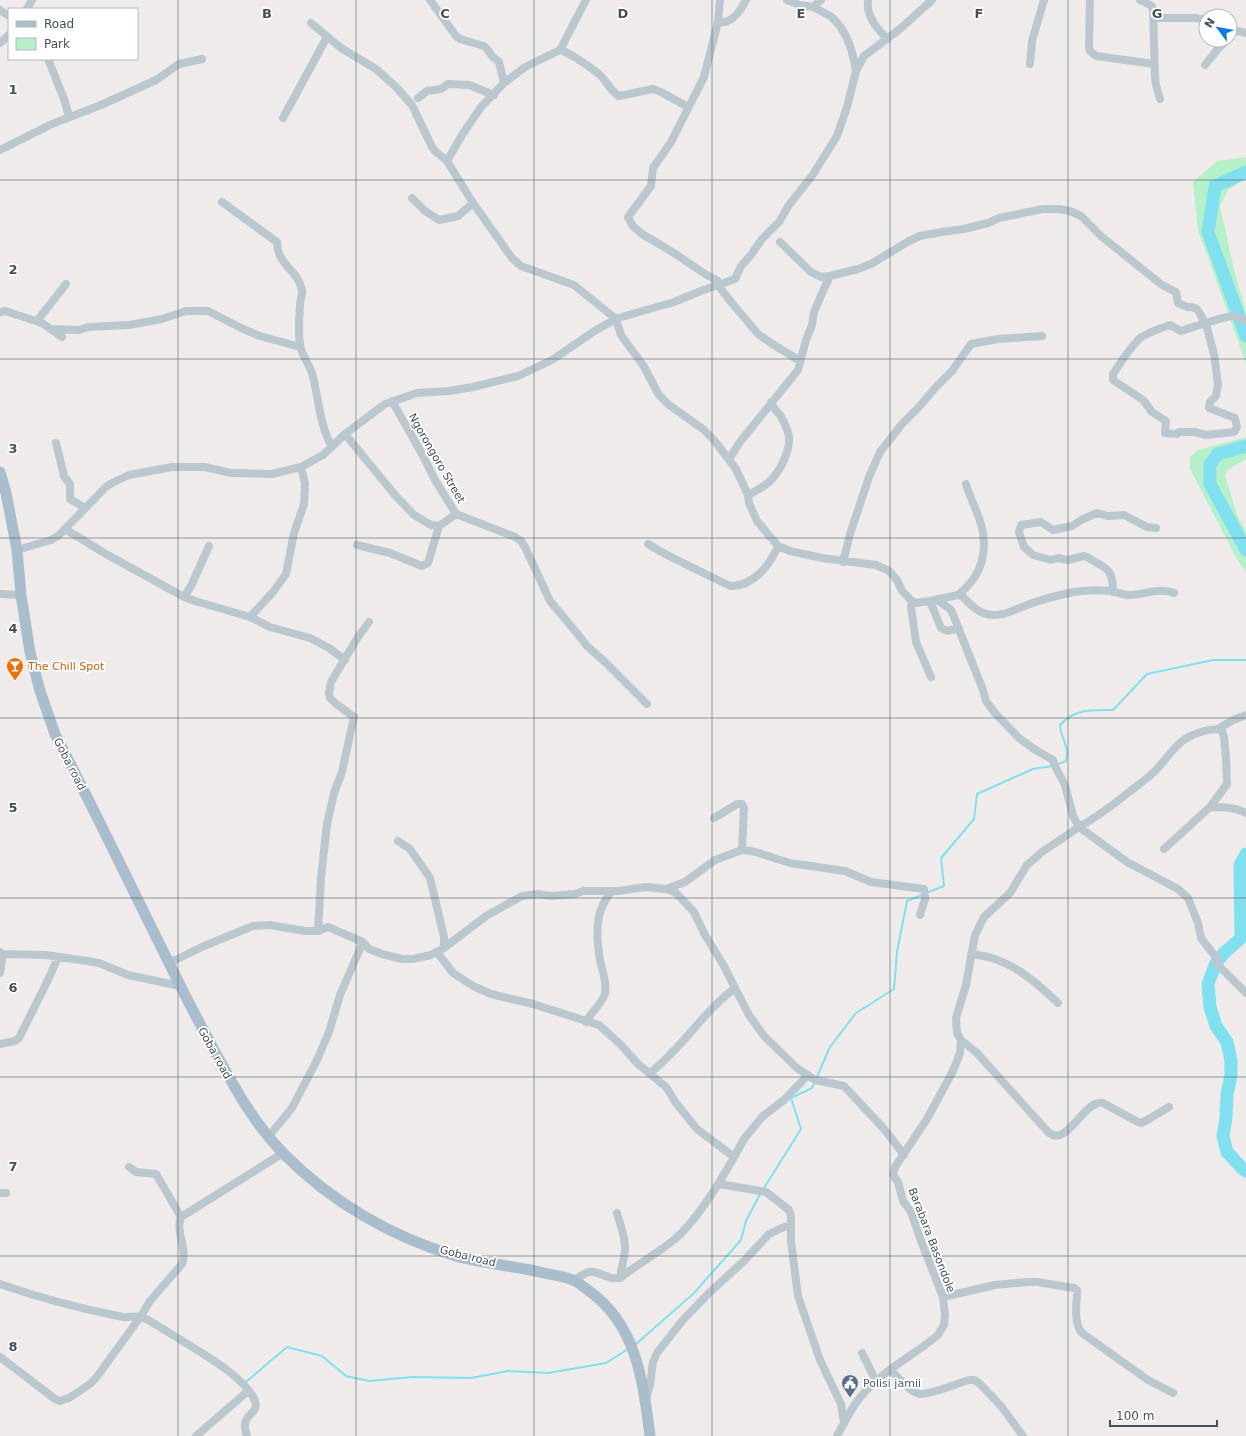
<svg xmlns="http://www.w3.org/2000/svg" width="1246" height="1436" font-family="'DejaVu Sans',sans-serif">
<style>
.green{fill:#b6f0c8}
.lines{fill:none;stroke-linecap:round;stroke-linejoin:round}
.stream{stroke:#80e0ef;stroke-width:2}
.river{stroke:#80e0ef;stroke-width:13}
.minor{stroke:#bbc7cf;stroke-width:8}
.major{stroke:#a9bdcd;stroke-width:11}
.grid{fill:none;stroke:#435059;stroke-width:1;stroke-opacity:0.55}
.labels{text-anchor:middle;stroke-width:3.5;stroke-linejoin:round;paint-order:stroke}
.street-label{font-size:11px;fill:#435059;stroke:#fff}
.food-label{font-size:11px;fill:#c56008;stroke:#fff;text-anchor:start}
.service-label{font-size:11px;fill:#4e5e75;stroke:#fff;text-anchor:start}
.grid-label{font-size:13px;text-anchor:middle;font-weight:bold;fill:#435059;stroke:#fff;stroke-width:3.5;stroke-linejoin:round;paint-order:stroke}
</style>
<rect width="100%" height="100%" fill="#efebeb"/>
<path class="green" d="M1246,157v21l-18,12 -8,16 14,64 12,42v51l-48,-133 -5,-48 24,-21z
M1246,437v22l-18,11 -3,5 12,40 9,16v41l-9,-13 -47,-90v-12l8,-7z"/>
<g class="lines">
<path class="stream" d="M1056,765l10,-4c4,-15 -5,-21 -6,-36 15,-17 32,-15 53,-15l34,-36 66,-14h33
M926,893l18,-7 -3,-28 33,-39 3,-25 56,-25 19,-3
M816,1079l14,-32 26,-34 38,-24 3,-37 10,-51 15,-6
M764,1188l37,-59 -10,-31 21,-10 2,-5
M635,1345l59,-52 47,-53 5,-19 14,-27
M246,1382l41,-35 35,9 24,20 23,5 43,-4 59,1 37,-7 40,2 58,-10 22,-14"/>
<path class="river" d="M1246,172l-31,14 -7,46 38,104
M1246,446l-28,8 -8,10v20l36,66
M1246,854l-6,11 1,73 -17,15 -8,10 -8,21 2,23 6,19 11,16 4,18v16l-4,18 -1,24 -3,18 4,16 15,16 4,3"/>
<path class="minor" d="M430,0l26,36 4,3 24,7 4,4 4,6 7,6 5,21
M720,0l-2,22 -14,55 -33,65 -18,26 -2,18 -23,31 5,9 9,8 32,19 31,21 13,7 3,8 10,13 27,32 13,9 29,18
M787,0l13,5 13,2 8,-7
M868,0c-2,15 9,30 20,39
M1090,0l-1,47 1,4 6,5 58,8
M1140,0l12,6 1,3 2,68 1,8 4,14
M813,7c6,3 12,6 17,9 17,13 23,35 26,55
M27,9l5,-9
M0,10l9,6
M1154,18h41l11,2
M718,22c13,3 23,-12 28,-22
M311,23l30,25 35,21 20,18 16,18 20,42 3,4 12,10 26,42 39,55 9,8 53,19 42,34 5,16 22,30 16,30 10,10 34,24 11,11 22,29 12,26 1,8 8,18 21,25 12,5 32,7 54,7 13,6 8,9 5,11 10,10 4,2 14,-2 28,-6 4,1c6,6 13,14 21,17 16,6 30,-3 44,-8 15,-6 32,-10 47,-13 12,-2 25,-2 37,-1 6,1 12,4 18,4 15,0 30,-8 45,-2
M1230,29l16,4
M0,43l9,-8
M560,50l26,-50
M48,59l16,40 5,17
M1030,64l2,-23 12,-41
M1205,65l12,-15 10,-10
M418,98l9,-7 14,-2 7,-5 21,1 25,10
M283,118l44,-81
M0,150l52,-26 49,-19 55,-25 23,-16 23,-5
M447,161l15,-26 19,-28 23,-24 21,-16 35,-17c9,2 35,20 42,27 6,7 9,14 17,19l34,-7 8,3 27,15
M412,198l13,13 14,9 19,-4 15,-13
M222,202l55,40c1,25 20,26 25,48 1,5 -2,9 -2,15 -1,13 -2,26 0,40 1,9 9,19 12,28 7,25 7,51 20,74
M780,242l31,30 10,5 9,-1 28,-7 13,-5 38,-23 11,-5 22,-4 22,-3 24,-6 11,-5 44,-9h16l11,2 11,5 20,20 61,49 14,7 2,11 10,4h4l5,2 9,15 8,30 4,31 -2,11 -6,6 -1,6 26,10 2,9 -3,5 -28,3 -12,-3h-15l-2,2 -12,-1 1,-12 -14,-9 -9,-12 -30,-20v-6c8,-12 16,-25 26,-35 7,-6 22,-11 31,-14l11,6c9,-3 47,-16 53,-15 4,0 9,4 12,5
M0,312l5,-1 37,12 20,14
M37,321l29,-37
M50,329l29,1 10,-3 40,-2 33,-6 24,-8h22l33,17 19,8 40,11
M392,401l29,51 14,28 21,34 59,23 6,4 4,6 25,54 26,31 11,14 18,16 42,42
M345,434l50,61 19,20 17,10 8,1 17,-12
M56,443l8,33 6,8v15l15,9
M729,459l11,-17 58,-72 8,-30 6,-15 2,-13 9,-21 7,-15
M748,495c7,-4 16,-8 21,-13 11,-10 24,-35 19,-50 -2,-6 -5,-12 -8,-17 -4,-4 -7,-7 -9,-13
M65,529l41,25 78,43 11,4 55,16 20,10 40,11 19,10 16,12
M648,544l19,11 63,31c23,1 40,-21 48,-40
M357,545l33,8 32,13 6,-3 11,-37
M17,550l34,-10 7,-4 48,-49 6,-4 17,-8 43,-8h33l26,6 41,1 29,-7 22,-12 22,-21 40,-30 32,-11 32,-2 24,-4 45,-11 34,-16 44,-30 20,-11 9,-3 49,-14 27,-11 34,-12 6,-13 10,-11 11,-16 17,-17 10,-17 23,-29 25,-40 10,-29 9,-36 8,-15 36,-27 32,-29
M843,562l7,-28 19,-57 11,-25 22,-28 16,-16 18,-21 16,-16 19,-27 27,-5 44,-3
M1113,592c0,-26 -8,-23 -26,-35l-3,-1 -16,4 -10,-2 -7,2 -18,-5 -9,-8 -5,-15 2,-7 20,-3 12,8 19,-4 9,-6 16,-7 11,3 16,-1 23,12 9,1
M0,594l21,1
M958,595c5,-4 9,-8 13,-13 13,-15 16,-39 10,-58 -4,-14 -11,-26 -15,-40
M184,597l7,-11 18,-40
M937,600l13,9 2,3 31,78 3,11 9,12 24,25 15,11 19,11 2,6 10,19 8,31 6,11c18,-10 34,-22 50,-35 9,-7 18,-13 26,-21 10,-10 18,-24 30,-32 8,-5 28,-13 37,-8l2,6 2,21 1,26 -17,23 -46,42
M912,601l-1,6 5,35 15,35
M930,601l11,27 6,3 12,-3
M250,617l23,-25 13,-18 8,-41 10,-29 1,-21 -4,-16
M1218,729l15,-9 13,-5
M1210,807c12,0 25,0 36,6
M714,818l23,-14h5l2,4 -2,42
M398,841l12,8 20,29 14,59v11
M666,889l19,-7 30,-22 27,-10 10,1 38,12 55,8 26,11 53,7 1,10 -5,16
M318,931l3,-53 6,-54 7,-31 8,-21 12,-55 -19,-14 -5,-5 -1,-5 2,-11 27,-45 11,-15
M0,952l3,2 43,1 41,6 12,2 29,12 52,11
M437,952l16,21 20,13 18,8 42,10 66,21 22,20 17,19 28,23 10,16 21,26 37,28c-15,27 -36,62 -59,82 -17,14 -37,25 -55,39 -13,3 -23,-10 -34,-5 -4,2 -8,5 -12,7
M971,954c7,1 14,2 21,4 26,8 47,27 66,45
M169,963l35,-17 49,-20 17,-1 35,6h13l10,-4 35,15 6,7 13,5 20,5h11l18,-4 13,-7 42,-32 36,-20 16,-2 13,2 24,-2 8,-3h35l28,-4 20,2 9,3 19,20 11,23 19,31 11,22 14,27 15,21 33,32 18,12 29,6 41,44 19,25
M0,973l3,-19
M586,1022c5,-10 15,-17 19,-28 2,-9 -2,-22 -4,-30 -2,-6 -2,-12 -3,-19 -2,-20 0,-38 14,-54
M961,1040l15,12 73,81c19,14 34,-33 54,-30l35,19 4,1 27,-16
M0,1044l15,-3 4,-3 30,-60 9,-21
M650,1073c32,-25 53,-61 85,-85
M269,1136l23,-28 25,-48 12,-28 11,-37 23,-53
M734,1157l10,-18 18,-22 23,-18 23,-24
M129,1167l7,5 20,2 25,43
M719,1184l47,8 23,18 2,6v25l7,55 22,64 21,44 3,19
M0,1193h6
M617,1213c3,12 8,22 8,34 0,11 -4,21 -5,31
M0,1284c40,14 82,25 123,33 6,1 14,-2 18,0 6,1 21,12 27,15 23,15 77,43 87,69 4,12 -10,13 -10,23 -1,4 1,8 2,12
M943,1297l52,-12 32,-3h10l37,6 3,2c0,13 -4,33 5,43l66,47 25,13
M862,1353l14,28
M0,1357l55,42 5,2 9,-3 21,-14 6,-6 45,-62 9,-15 32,-37c6,-15 -7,-32 -1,-47l102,-64
M891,1370c8,8 18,22 29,24 9,1 39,-11 49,-14h5l5,3 22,23 22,30
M646,1399l4,-14 3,-23 4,-9 25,-32 27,-28 36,-33 24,-26 15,-7 7,-1
M196,1436l52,-45
M837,1436c8,-15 15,-30 26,-42 21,-24 51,-39 75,-59l6,-10 1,-10 -2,-18 -22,-56 -10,-29 -8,-11 -5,-19 -5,-7 2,-8 32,-48 26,-48 7,-18 1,-13 -4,-7 -1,-15 10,-33 9,-50 9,-18 26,-24 17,-28 15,-13 37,-25 48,35 51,27 10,9 10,25 3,15 17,22 -2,3 30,30"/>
<path class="major" d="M0,472l6,21 11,57 4,45 9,57 10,39 15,43c41,79 79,159 119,239 13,27 27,53 41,79 20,36 39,72 69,102 47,48 108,83 172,102 29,8 59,10 88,17 9,2 20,3 29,7 5,2 11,7 16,11 48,34 54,91 61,145"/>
</g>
<path class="grid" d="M178,0v1436M356,0v1436M534,0v1436M712,0v1436M890,0v1436M1068,0v1436M0,180h1246M0,359h1246M0,538h1246M0,718h1246M0,898h1246M0,1077h1246M0,1256h1246"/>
<defs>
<g id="bar-pin" transform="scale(0.9)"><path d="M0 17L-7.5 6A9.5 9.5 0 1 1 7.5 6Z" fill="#e8710a" stroke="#fff"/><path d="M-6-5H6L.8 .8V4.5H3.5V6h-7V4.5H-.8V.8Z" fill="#fff"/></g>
<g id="civic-pin" transform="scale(0.9)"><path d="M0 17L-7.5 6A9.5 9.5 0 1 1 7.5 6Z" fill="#5c6f8a" stroke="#fff"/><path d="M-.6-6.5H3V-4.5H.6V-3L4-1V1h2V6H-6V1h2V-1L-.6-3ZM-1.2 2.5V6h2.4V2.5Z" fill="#fff"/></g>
</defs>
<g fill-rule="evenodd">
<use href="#bar-pin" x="15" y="666"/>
<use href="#civic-pin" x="850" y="1383"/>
</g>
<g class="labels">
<g class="street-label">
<text transform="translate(437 458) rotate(60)" y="4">Ngorongoro Street</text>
<text transform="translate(70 764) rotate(63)" y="4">Goba road</text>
<text transform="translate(215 1053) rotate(61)" y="4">Goba road</text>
<text transform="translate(932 1240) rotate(69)" y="4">Barabara Basondole</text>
<text transform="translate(468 1256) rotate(14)" y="4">Goba road</text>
</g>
<g class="food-label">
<text x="28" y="670">The Chill Spot</text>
</g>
<g class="service-label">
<text x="863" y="1387">Polisi jamii</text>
</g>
</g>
<g class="grid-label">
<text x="267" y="18">B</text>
<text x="445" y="18">C</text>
<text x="623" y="18">D</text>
<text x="801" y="18">E</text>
<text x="979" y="18">F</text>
<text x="1157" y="18">G</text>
<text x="13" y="94">1</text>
<text x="13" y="274">2</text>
<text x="13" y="453">3</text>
<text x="13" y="633">4</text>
<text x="13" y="812">5</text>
<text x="13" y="992">6</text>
<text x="13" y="1171">7</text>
<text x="13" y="1351">8</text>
</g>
<rect x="8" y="8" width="130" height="52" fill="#ffffff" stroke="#b4b9bd"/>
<rect x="16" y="21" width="20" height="6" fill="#a9bdcd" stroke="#b4b9bd"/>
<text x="44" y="28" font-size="12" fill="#435059">Road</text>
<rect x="16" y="38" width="20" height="12" fill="#b6f0c8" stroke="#b4b9bd"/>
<text x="44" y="48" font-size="12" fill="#435059">Park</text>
<g transform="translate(1218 28) rotate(302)"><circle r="19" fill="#ffffff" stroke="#b4b9bd"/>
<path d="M0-3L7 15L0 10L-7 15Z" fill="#107be3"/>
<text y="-6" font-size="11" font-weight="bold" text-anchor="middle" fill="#435059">N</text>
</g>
<path d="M1110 1420v6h107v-6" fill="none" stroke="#435059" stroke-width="2"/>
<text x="1116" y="1420" font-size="12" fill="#435059" stroke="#ffffff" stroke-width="3" paint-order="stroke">100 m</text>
</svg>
